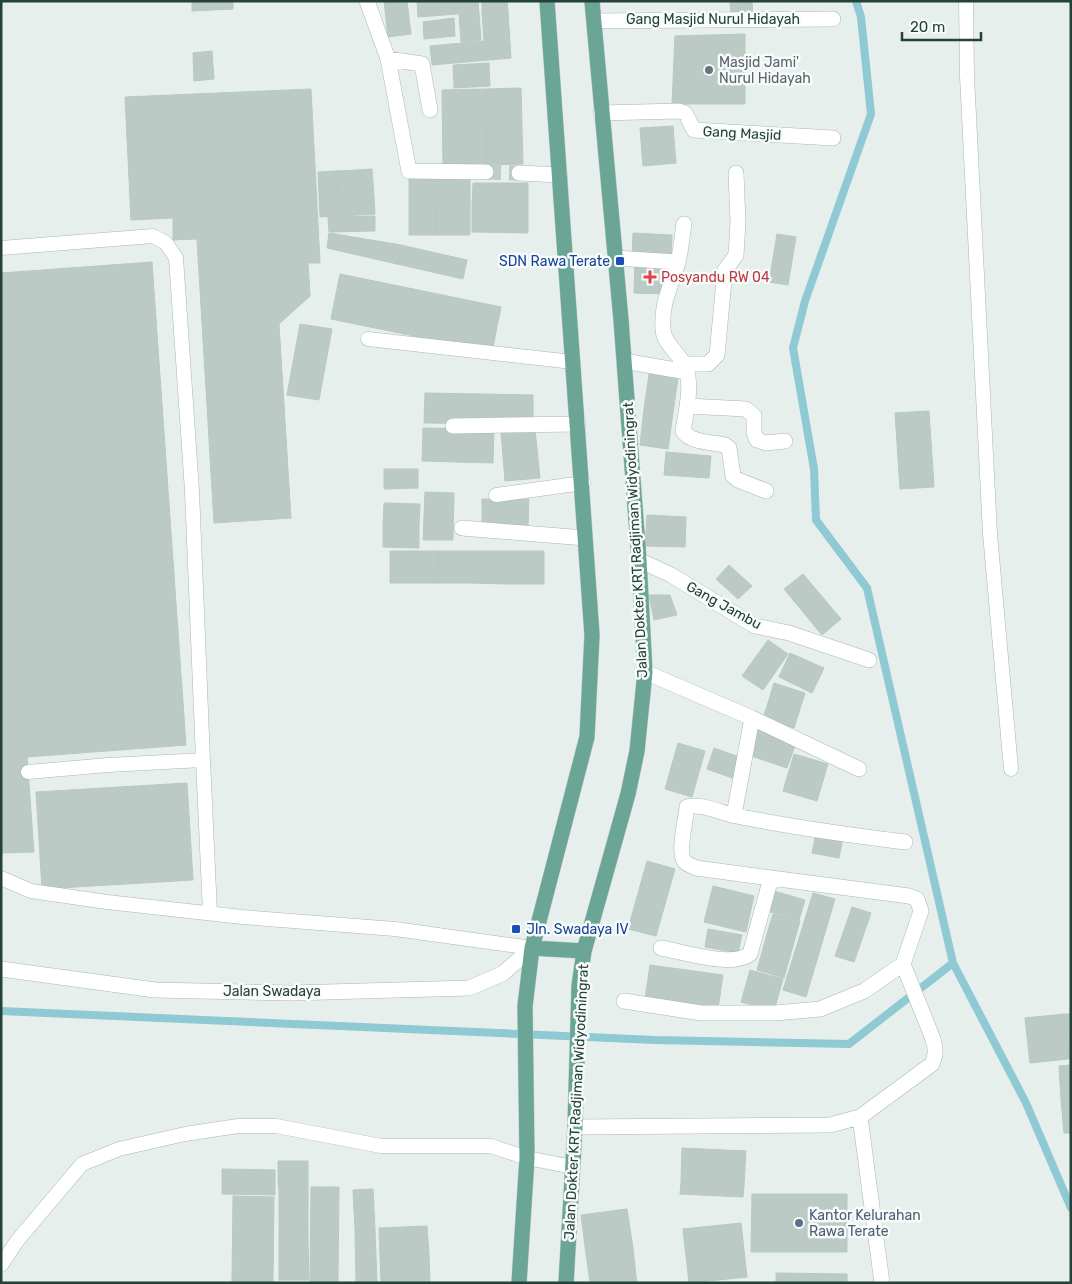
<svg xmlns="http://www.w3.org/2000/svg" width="1072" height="1284" font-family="Rubik,sans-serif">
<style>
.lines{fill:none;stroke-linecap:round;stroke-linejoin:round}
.stream{stroke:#8ec9d4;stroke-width:8}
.building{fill:#bbcac4;stroke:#b8c9c2}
.street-tunnel{stroke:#bfccc8;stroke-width:15;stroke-dasharray:15 8;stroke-linecap:butt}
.lane-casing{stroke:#a8b8b2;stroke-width:15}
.street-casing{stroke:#a8b8b2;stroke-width:16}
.primary-casing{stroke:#c2cac8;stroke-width:16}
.lane{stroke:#fff;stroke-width:14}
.street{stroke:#fff;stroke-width:15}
.primary{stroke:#6aa596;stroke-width:15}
.worship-dot{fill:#6b7280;stroke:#f7fbf9;stroke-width:2}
.transit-dot{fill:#1a4fb4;stroke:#f7fbf9;stroke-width:2}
.health-dot{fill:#e0444e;stroke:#f7fbf9;stroke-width:2}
.service-dot{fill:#5c6f8a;stroke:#f7fbf9;stroke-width:2}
.labels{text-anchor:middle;stroke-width:5;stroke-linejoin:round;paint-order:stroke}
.street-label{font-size:14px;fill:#24423a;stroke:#f7fbf9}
.worship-label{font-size:14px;fill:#5b616d;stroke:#f7fbf9;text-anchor:start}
.transit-label{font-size:14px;fill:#164399;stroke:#f7fbf9;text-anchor:end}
.health-label{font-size:14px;fill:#be3a42;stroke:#f7fbf9;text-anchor:start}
.service-label{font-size:14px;fill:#4e5e75;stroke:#f7fbf9;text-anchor:start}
</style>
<rect width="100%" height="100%" fill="#e6efeb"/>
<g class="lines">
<path class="stream" d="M953,963l73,140 45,105
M1,1011l654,29 194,4 104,-81 -86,-375 -51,-68 -2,-51 -21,-121 12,-47 66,-187 -10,-97 -5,-16"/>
</g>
<path class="building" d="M192,1h41v8l-41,2z
M384,1h23l4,33 -23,3z
M417,1h40l1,13 -40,3z
M458,1h20l3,39 -20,2z
M482,1h25l1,10 -26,2z
M730,1h22l1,15 -22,1z
M508,11l3,47 -79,7 -2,-19 54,-5 -2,-28z
M454,18l1,18 -31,3 -1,-17z
M745,34v70h-73l3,-68z
M212,51l2,28 -20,2 -1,-28z
M489,63l1,23 -36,2 -1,-23z
M521,88l2,76 -36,1 -1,-76z
M311,89l9,174h-12l2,33 -31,28 12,194 -77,5 -17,-284 -24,1v-22l-42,2 -6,-123z
M486,89l1,76 -44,1 -1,-76z
M673,126l3,37 -33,3 -3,-38z
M372,169l3,45 -16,1 -2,-45z
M357,170l2,45 -20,1 -3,-45z
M336,171l3,45 -19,1 -2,-45z
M409,177h26l1,58h-27z
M435,177h35v58h-34z
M473,183h55v23h-56z
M472,206h56v27l-56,-1z
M375,216v15l-46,1 -1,-15z
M329,233l72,12 -4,19 -70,-16z
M633,233l39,2 -1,25 -39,-2z
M777,234l19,3 -8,48 -19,-3z
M401,245l66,15 -4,19 -66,-15z
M635,261l32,1 -2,32 -31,-1z
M152,262l34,483 -159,12 7,95 -33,1v-580z
M340,274l161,33 -9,45 -161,-33z
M300,324l32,5 -13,71 -32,-5z
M649,374l29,4 -5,35 -29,-4z
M425,393l108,2v29l-109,-1z
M644,409l29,4 -5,36 -28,-4z
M929,411l5,76 -34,2 -5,-76z
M423,428l71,1 -1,34 -71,-2z
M535,429l5,49 -35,3 -4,-49z
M666,452l45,4 -2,22 -45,-3z
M384,469h34v19l-34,1z
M425,492l29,1 -1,47h-30z
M482,499h47l-1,28h-46z
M384,503l36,1 -1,22 -36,-1z
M647,515l39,2 -1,30 -40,-1z
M383,525l36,1v22l-36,-1z
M390,551h27v32h-27z
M417,551h22l-1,32h-21z
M439,551h31v32h-32z
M470,551h37v33l-37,-1z
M507,551h37v33h-37z
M729,565l23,21 -14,13 -22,-20z
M803,574l38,45 -19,16 -38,-46z
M649,595h21l7,20 -23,5z
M768,640l20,14 -25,36 -21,-14z
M790,653l34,15 -12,25 -33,-16z
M774,683l31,10 -6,19 -31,-9z
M768,703l31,9 -5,16 -31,-10z
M758,727l39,13 -10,28 -39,-13z
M678,743l27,8 -13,46 -27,-8z
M714,748l28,10 -7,21 -28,-10z
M794,754l34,10 -11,37 -34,-10z
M187,783l6,97 -151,9 -6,-97z
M816,833l27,5 -4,20 -27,-5z
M647,861l28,8 -19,67 -28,-7z
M713,886l41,10 -8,36 -42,-10z
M774,891l31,9 -6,20 -32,-9z
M813,893l22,6 -29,98 -23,-7z
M852,907l19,6 -17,49 -19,-6z
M773,914l27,7 -4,14 -27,-8z
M769,927l27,8 -12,43 -27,-8z
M708,929l34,6 -4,18 -33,-6z
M650,965l73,10 -5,34 -73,-10z
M750,970l33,9 -9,32 -33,-9z
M1064,1014l4,45 -38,4 -5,-45z
M1064,1014h7v45h-3z
M1071,1065v33l-10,1 -2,-33z
M1071,1098v35h-7l-3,-34z
M682,1148l64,3 -2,34 -63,-3z
M278,1161h30v18h-30z
M222,1169l53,1v25l-53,-1z
M278,1179h30v13h-29z
M681,1182l63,3 -1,12 -63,-3z
M311,1187h12v96h-13z
M323,1187h16l-1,96h-15z
M373,1189l2,40 -20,1 -2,-40z
M279,1192h29v32h-29z
M752,1194h95v58h-96z
M233,1196l41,1 -1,84h-41z
M627,1209l6,39 -47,6 -5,-39z
M741,1223l3,27 -58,6 -3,-27z
M279,1224h29v15h-29z
M427,1226l2,29 -49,2 -1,-29z
M375,1229l2,54h-21l-1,-53z
M279,1239h29l1,41h-30z
M633,1248l3,28 -46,6 -4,-28z
M744,1250l3,27 -58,6 -3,-27z
M429,1255l1,28h-49l-1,-26z
M776,1273l71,1v9h-71z
M636,1276l1,7h-47v-1z
M232,1281h41v2h-41z"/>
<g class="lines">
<path class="street-tunnel" d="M486,172l33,1"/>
<g class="lane-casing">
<path id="lane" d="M966,1l1,75 23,458 21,235
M1,248l152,-12 13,7 10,15 16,233 11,269 -95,5 -80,7
M368,339l205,23
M496,495l87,-12
M203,760l7,153
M1,878l30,13 76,11 135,15 153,12 137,19
M1,1265l16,-24 65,-77 37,-15 66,-15 53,-8h38l105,20h110l36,12 46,9"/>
</g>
<g class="street-casing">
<path id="street" d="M367,1l21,58 21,112 77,1
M594,21l239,-2
M388,59l34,5 8,46
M601,113l78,-2 6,2 9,17 139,8
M519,173l41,2
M684,224c-2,13 -3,26 -6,38 -7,26 -17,39 -15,68 1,14 16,23 22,36 8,18 1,46 -2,65 8,12 29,11 42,14l4,3 4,28 5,4 28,11
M615,258l63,4
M624,361l63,11
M684,364h24l9,-9 8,-85 11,-15 2,-33 -2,-49
M687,406l59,3 8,7v17l3,7 9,3 19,-2
M453,426l125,-2
M462,528l123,10
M639,560l32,15 84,51 34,7 80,27
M645,672l107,46 107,51
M734,815l18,-97
M661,948c23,4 70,20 89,6l21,-76 -75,-10c-3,-2 -8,-3 -11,-6 -8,-8 1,-43 2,-55 15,-4 34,6 49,9 56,11 112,19 169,26
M1,969l154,21 136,3 178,-5 33,-14 30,-26
M624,1001l77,12h74l45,-4 44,-18 39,-27 18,-53 -4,-12 -8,-3 -138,-18
M860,1117l22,166
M575,1127l255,-2 30,-8 72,-53c4,-9 4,-15 1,-25l-30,-75"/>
</g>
<g class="primary-casing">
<path id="primary" d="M532,948l52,3
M519,1283l8,-125 -2,-152 7,-58 55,-211 5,-102 -45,-634
M566,1283l9,-156 4,-141 5,-35 44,-157 9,-43 8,-79 -6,-112 -18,-240 -29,-319"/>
</g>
<use href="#lane" class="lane"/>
<use href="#street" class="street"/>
<use href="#primary" class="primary"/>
</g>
<circle class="worship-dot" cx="709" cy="70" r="5"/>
<g class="transit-dot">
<rect x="615" y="256" width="10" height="10" rx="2.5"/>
<rect x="511" y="924" width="10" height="10" rx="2.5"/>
</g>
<path class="health-dot" d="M647.5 269.5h5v5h5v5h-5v5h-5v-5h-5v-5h5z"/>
<circle class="service-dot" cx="799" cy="1223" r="5"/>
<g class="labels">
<g class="street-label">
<text x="713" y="24">Gang Masjid Nurul Hidayah</text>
<text transform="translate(742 133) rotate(3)" y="5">Gang Masjid</text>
<text transform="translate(635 540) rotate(-93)" y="5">Jalan Dokter KRT Radjiman Widyodiningrat</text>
<text transform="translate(724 605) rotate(29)" y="5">Gang Jambu</text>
<text x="272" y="996">Jalan Swadaya</text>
<text transform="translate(576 1102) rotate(-87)" y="5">Jalan Dokter KRT Radjiman Widyodiningrat</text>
</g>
<g class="worship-label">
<text x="719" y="67">Masjid Jami'<tspan x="719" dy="16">Nurul Hidayah</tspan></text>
</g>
<g class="transit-label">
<text x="610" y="266">SDN Rawa Terate</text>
<text x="526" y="934" text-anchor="start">Jln. Swadaya IV</text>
</g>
<g class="health-label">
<text x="661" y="282">Posyandu RW 04</text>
</g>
<g class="service-label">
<text x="809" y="1220">Kantor Kelurahan<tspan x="809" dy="16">Rawa Terate</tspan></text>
</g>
</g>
<rect width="1072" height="1284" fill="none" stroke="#24423a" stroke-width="5"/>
<path d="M902 32v8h79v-8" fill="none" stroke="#24423a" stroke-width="2.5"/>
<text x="910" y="32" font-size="15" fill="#24423a" stroke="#f7fbf9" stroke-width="4" paint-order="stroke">20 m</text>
</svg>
